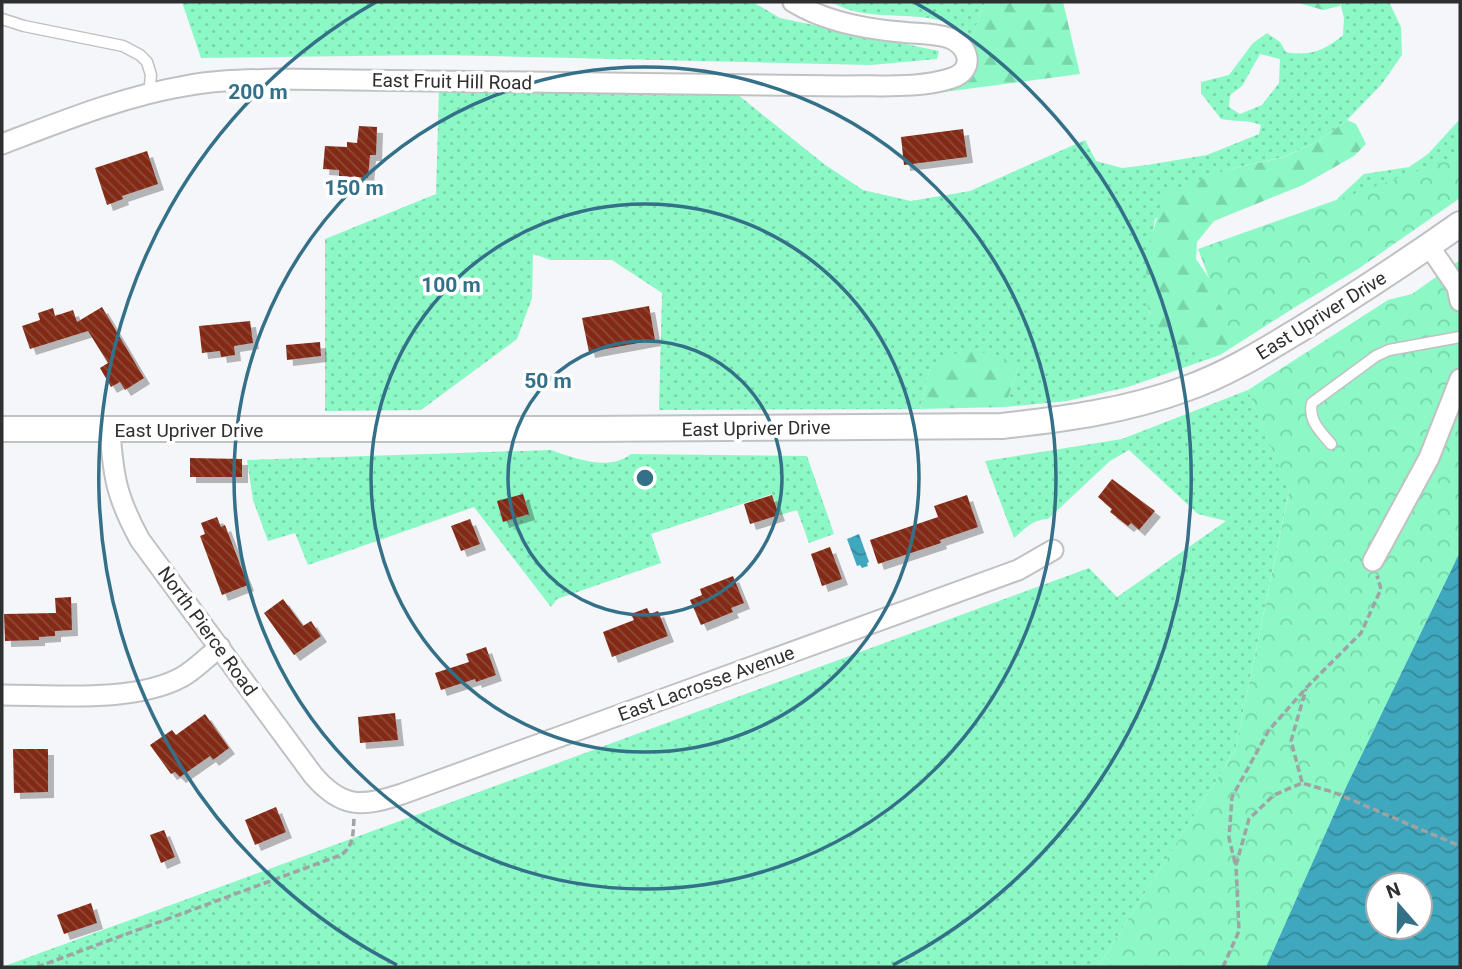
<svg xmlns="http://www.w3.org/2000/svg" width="1462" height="969" font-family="Roboto,sans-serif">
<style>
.grass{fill:url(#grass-dots);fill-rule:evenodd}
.forest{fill:url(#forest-firs)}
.park{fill:url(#park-crowns)}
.water{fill:url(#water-waves);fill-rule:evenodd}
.building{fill:url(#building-back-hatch);filter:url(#shadow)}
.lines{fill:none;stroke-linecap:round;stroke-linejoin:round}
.service-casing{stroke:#c0c1c3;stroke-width:13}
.minor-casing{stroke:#c0c1c3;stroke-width:23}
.tertiary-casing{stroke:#c0c1c3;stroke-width:28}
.path{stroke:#a1a2a4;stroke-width:3.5;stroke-dasharray:7 3.5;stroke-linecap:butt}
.service{stroke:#fff;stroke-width:10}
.minor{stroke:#fff;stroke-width:19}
.tertiary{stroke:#fff;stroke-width:24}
.ring{fill:none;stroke:#347088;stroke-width:3.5}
.labels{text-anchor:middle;stroke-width:7;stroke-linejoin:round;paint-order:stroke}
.street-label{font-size:19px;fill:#2f2f30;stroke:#fff}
.centre{fill:#347088;stroke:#fff;stroke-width:3.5}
.ring-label{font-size:21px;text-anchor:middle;font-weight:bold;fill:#347088;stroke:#fff;stroke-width:7;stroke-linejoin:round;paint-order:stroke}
</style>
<defs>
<pattern id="grass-dots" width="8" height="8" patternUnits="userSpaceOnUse" patternTransform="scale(1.75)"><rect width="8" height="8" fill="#8bf8c6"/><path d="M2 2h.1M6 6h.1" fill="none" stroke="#78d5aa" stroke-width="1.8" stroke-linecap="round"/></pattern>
<pattern id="forest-firs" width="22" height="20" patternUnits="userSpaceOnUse" patternTransform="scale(1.75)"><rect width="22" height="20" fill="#8bf8c6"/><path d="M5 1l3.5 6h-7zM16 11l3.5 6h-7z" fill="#78d5aa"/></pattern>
<pattern id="park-crowns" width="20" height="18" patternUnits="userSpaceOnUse" patternTransform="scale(1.75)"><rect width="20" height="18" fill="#8bf8c6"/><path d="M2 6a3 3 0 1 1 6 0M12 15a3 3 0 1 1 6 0" fill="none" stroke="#78d5aa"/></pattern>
<pattern id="water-waves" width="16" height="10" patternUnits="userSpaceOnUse" patternTransform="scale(1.75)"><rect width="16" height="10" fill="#3fa8be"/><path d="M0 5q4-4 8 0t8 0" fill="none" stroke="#35899b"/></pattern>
<pattern id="building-back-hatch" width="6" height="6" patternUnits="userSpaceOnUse" patternTransform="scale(1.75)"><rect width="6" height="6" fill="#822b16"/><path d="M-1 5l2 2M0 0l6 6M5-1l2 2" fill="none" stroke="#8f4938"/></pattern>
<filter id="shadow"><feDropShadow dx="6" dy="6" stdDeviation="0" flood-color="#0004"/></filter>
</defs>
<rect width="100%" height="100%" fill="#f5f6f9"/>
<path class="grass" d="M182,2h571l27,16 159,33 -2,8 -66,6 -431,-10 -239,3z
M829,2h158l-4,4 -11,32c-32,-32 -82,-16 -122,-28 -7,-2 -14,-6 -21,-8z
M1340,2h49l12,25 1,28 -21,30 -34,35 -30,22 -34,15 -57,13 -71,49 -9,61 3,33 39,35 32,7 -92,32 -61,14 -62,6 13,-39h-88l-10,41 -261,1 3,-117 -50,-33h-61l-18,-6 -1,44 -15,41 -96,71 -96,1v-172l111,-45 3,-105 293,1 92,74 39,26 48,11 59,-10 115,-51 11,21 26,7 25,-3 60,-10 52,-21 2,-9c-14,-6 -26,-3 -40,-6l-20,-26v-11l28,-7 24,-32 14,-10 13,9 6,10c23,5 40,-2 57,-17l1,-17zM1260,54l20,5 -1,24 -17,22 -22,9 -11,-7 1,-12 12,-9z
M1460,119v73l-152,65 30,-59 26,-24 45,-7 19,-13z
M1248,390l41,101 -54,260 -137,216h-1096l1087,-399 28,29 109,-76 -28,-7 -69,-64 -19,11 -62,58c-15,0 -23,10 -34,19l-29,-77 137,-22z
M551,450c23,8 58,22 80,4l176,2 27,78 -25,9 -12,-33 -17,5 -8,-21 -121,40 10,29 -104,36 -6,8 -77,-100 -166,58 -13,-32 -27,8 -15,-41 -6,-40z"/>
<path class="forest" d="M987,2h76l17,72 -144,19 33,-13 9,-21 -6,-21 11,-32z
M1295,2h45v4l-17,4z
M1347,120l9,4 10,20 -12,12 -51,29 -89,36 -17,21 -1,17 21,31 75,19 -72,46c-19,-4 -42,-6 -56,-21 -5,-6 -13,-16 -15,-23 -10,-34 4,-86 17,-118l60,-23 58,-13 33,-15z
M962,350l31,4 25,14 -13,39 -85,2 10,-41z"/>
<path class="park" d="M1460,156v42l-102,71 -124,75 -36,-95z
M1460,260v292l-113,233 -81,182h-168l137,-216 54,-259 -41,-102 140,-90 24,-6z"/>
<path class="water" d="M859,534l10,28 -2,1 1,3 -6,2 -2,-3 -3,1 -10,-27z
M1460,552v415h-194l81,-182zM1378,885h42v42h-42z"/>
<path class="building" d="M359,126l18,1 -1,28h-6l-2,23 -29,-2v-6l-16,-1 2,-23 22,1v-5l10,1z
M963,129l4,28 -63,8 -3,-28z
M147,151l11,33 -36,12 1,3 -16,6 -12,-37z
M649,306l6,34 -66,12 -7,-34z
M102,307l42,71 -19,12 -5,-8 -9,5 -11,-19 8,-5 -20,-32 -58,18 -8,-23 18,-6 -2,-7 15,-5 2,8 18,-6 4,12z
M250,321l3,22 -19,3 1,9 -14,2 -1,-6 -18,2 -3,-27z
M320,342l1,14 -34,4 -1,-15z
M190,458l52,1v18h-52z
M1112,479l43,32 -16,19 -8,-7 -3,3 -18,-14 2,-3 -14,-12z
M523,494l6,20 -26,8 -6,-21z
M772,495l7,20 -29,9 -6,-20z
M967,495l11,32 -38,13 1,3 -63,21 -8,-24 68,-23 -4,-11z
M217,517l4,10 4,-2 23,60 -26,10 -22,-59 5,-2 -4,-11z
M470,519l10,25 -19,7 -10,-25z
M830,547l12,32 -20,7 -11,-32z
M733,576l11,27 -13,5 2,4 -32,13 -11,-25 12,-5 -2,-6z
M71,597l1,33 -17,1v5l-16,1v3l-34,1 -1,-27 52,-1 -1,-15z
M283,599l20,27 8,-5 10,15 -27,19 -30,-42z
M647,608l3,6 8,-3 10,25 -56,21 -9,-25 31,-12 -3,-6z
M486,647l10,28 -20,7 -1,-3 -34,11 -6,-17 34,-11 -3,-8z
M395,713l3,27 -38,3 -2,-26z
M205,714l24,34 -16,12 -3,-4 -30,21 -5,-5 -4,2 -21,-29 22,-15 4,5z
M13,749h35v43l-34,1z
M276,807l10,25 -31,13 -10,-25z
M164,830l11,27 -14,6 -11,-28z
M91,903l6,20 -33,11 -7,-19z"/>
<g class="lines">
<g class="service-casing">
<path id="service" d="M2,19l22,7 99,20 17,9 7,7 4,13 -2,19
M1331,444c-11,-13 -23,-24 -19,-41l64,-47 13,-6 71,-13"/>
</g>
<g class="minor-casing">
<path id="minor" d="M2,144c58,-22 122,-48 183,-58 30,-6 60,-6 91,-7l569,7c34,-1 74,3 107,-8 24,-8 17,-33 -3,-40 -15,-5 -33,-4 -48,-6 -36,-3 -77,-11 -108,-30
M1429,246l28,41 3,14
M110,430c3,47 7,68 30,110l173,235c29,34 49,32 89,19l616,-224 35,-20
M1373,561l56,-103 31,-79
M2,695c54,0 132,8 180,-18 13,-7 26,-21 38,-30"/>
</g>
<g class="tertiary-casing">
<path id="tertiary" d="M2,429h588l412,-3c62,-7 124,-15 183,-37 43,-15 81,-39 119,-62 53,-33 105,-67 156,-103"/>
</g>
<path class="path" d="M1302,782l-11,-41 15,-52
M1235,863l-6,-25 3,-41 37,-67 38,-43 54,-54 20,-44 -4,-13
M37,967l304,-112c13,-9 12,-22 13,-37
M1223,967l16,-36 -3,-66 13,-46 25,-24 28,-12 31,9 127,54"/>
<use href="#service" class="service"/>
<use href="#minor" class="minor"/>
<use href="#tertiary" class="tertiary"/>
</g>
<g class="ring">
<circle cx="645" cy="478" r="137"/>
<circle cx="645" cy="478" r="274"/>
<circle cx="645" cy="478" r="411"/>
<path d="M397 965A547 547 0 0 1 376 2M914 2A547 547 0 0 1 893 965"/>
</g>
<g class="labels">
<g class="street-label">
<text transform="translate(452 81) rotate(1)" y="7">East Fruit Hill Road</text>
<text transform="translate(1321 315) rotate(-32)" y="7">East Upriver Drive</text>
<text transform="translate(756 428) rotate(-1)" y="7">East Upriver Drive</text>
<text x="189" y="437">East Upriver Drive</text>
<text transform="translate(208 631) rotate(54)" y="7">North Pierce Road</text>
<text transform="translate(706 683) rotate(-20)" y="7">East Lacrosse Avenue</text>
</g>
</g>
<circle cx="645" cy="478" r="10" class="centre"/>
<g class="ring-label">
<text x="258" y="99">200 m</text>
<text x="354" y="195">150 m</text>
<text x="451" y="292">100 m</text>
<text x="548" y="388">50 m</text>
</g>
<rect width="1462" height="969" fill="none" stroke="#2f2f30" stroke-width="7"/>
<g transform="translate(1399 906) rotate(340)"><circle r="33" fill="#ffffff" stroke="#acacac" stroke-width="2"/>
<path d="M0-5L12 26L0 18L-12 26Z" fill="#347088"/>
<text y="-10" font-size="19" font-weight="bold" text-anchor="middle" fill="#2f2f30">N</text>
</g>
</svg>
